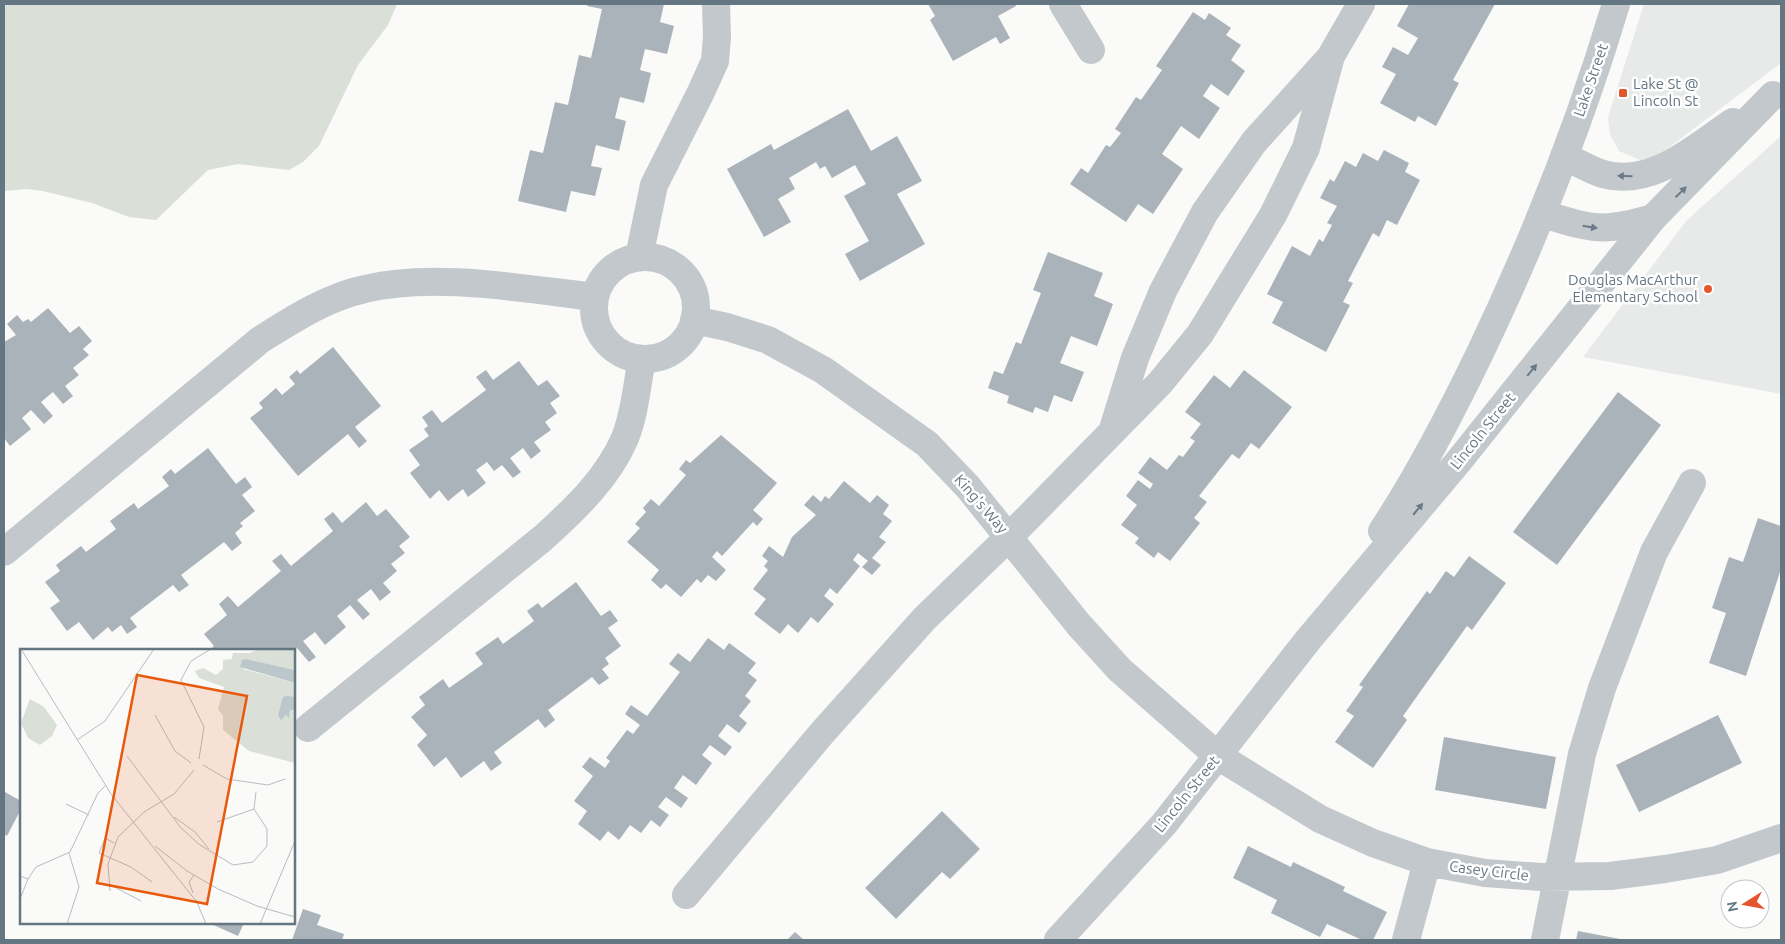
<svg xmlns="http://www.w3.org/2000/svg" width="1785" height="944" font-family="Ubuntu,sans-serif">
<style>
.built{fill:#e8e9e9}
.green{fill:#dadfd7}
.building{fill:#aab3b9}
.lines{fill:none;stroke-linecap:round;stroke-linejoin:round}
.minor{stroke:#c3c8cc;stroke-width:28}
.oneway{fill:#6a7a87}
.poi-dot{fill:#e4572e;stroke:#fff;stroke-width:2}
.labels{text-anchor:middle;stroke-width:5;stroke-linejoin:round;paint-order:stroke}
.street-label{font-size:15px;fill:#657683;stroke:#fff}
.poi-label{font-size:15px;fill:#657683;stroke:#fff;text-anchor:start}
.inset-road{fill:none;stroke:#b5bdc2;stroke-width:1}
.view{fill:#e8590c;fill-opacity:0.15;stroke:#e8590c;stroke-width:2.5}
.inset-edge{fill:none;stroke:#657683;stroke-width:2.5}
</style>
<rect width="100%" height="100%" fill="#fafaf8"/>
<path class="built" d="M1644,4h137v59l-126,95 -15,2 -21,-9 -9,-16 -2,-18z
M1781,136v258l-198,-37 104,-137z"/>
<path class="green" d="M4,4h393l-9,21 -30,40 -39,81 -16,16 -14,8 -51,-6 -30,6 -52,50 -27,-3 -37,-14 -49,-12 -16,-2 -23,2z"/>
<path class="building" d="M588,4h76l-4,18 14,4 -7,28 -22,-5 -5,21 11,3 -7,30 -24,-6 -5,21 11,3 -7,30 -23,-6 -5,21 11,2 -7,28 -24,-5 -5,21 -48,-11 12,-51 13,3 12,-51 13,3 11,-50 12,3 11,-49 -15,-3z
M928,4h87l1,2 -18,10 12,22 -10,6 -4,-7 -43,24 -23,-41 5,-4z
M1409,4h86l-42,76 6,3 -23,43 -18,-10 -3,6 -35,-19 16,-29 -14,-7 11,-20 15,8 10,-17 -21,-12z
M1193,12l12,8 4,-7 22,15 -5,7 15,10 -10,15 14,11 -17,25 -17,-12 -8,12 17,12 -21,31 -18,-13 -19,28 21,15 -30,45 -15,-10 -12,18 -56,-38 11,-16 7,5 18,-28 4,2 11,-14 -6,-4 21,-32 5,3 21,-30 -6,-4z
M848,109l23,42 26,-15 25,45 -25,13 28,50 -65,37 -15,-27 24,-13 -25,-45 22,-12 -11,-19 -23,13 -7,-12 -5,3 -4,-7 -27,16 6,11 -17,10 13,23 -27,15 -37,-68 44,-25 3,6z
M1384,150l25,13 -4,9 15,8 -23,45 -10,-5 -8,17 -6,-4 -25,48 5,2 -10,19 7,3 -24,47 -54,-29 11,-21 -16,-8 25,-48 18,10 9,-17 4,3 9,-17 -5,-2 10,-17 -17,-8 10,-19 4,3 11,-21 11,6 7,-14 15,8z
M1048,252l55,21 -9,23 19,8 -16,42 -26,-10 -11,27 24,9 -12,30 -18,-7 -6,17 -13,-5 -2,6 -26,-10 2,-7 -21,-8 6,-17 9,3 13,-32 5,2 20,-51 -8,-3z
M48,308l22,25 9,-7 13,15 -9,8 6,6 -16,13 6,7 -14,11 8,10 -10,8 -10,-12 -12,10 12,14 -9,8 -13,-14 -9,8 9,11 -21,17 -6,-8v-96l12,-7 -9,-11 10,-9 6,7 5,-3 3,3z
M333,347l48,59 -26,21 12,14 -8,7 -11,-14 -50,42 -48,-58 13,-10 -4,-5 17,-15 6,7 13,-11 -6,-7 8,-7 3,4z
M519,361l19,25 9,-6 13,16 -10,7 7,10 -12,9 6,8 -17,12 7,9 -10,8 -8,-11 -13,10 11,14 -8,6 -11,-13 -8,6 -7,-9 -11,8 10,13 -18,14 -5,-8 -15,12 -9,-11 -9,9 -20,-26 10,-8 -11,-15 20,-14 -5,-7 4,-3 -6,-9 10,-7 10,13 44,-33 -10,-13 10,-7 7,10z
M1244,370l48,37 -33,42 -8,-6 -12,16 -7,-5 -33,42 8,6 -13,16 6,5 -30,38 -12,-9 -4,6 -19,-15 4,-5 -18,-13 16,-20 -11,-9 12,-16 12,9 3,-5 -15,-11 12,-16 17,13 12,-15 4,2 12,-16 -5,-3 11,-14 -16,-12 29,-37 16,13z
M1618,392l43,33 -104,140 -44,-33z
M721,435l56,48 -24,27 10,9 -6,7 -4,-4 -31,34 -5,-5 -5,6 14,13 -10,11 -8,-6 -7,8 -4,-4 -16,18 -15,-13 -5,5 -10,-9 8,-10 -32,-28 13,-14 -5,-4 11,-12 -3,-4 8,-9 8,7 27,-31 -7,-6 7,-9 4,3z
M208,448l28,36 9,-7 7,10 -10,8 13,16 -15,12 3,3 -8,7 7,10 -10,8 -8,-9 -43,33 8,10 -10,7 -6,-7 -43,33 7,9 -10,7 -6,-9 -9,7 -4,-5 -15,13 -14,-18 -12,9 -17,-23 10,-7 -15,-19 15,-11 -4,-6 25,-19 5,6 30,-23 -6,-8 24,-18 4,6 31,-23 -7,-9 9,-8 4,5z
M844,481l26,22 7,-8 12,10 -6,9 9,7 -13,16 7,5 -14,16 9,7 -9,10 -10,-8 6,-6 -10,-8 -5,7 7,6 -23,28 -7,-6 -6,8 10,8 -16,19 -7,-6 -13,16 -10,-9 -8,10 -26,-20 12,-15 -13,-10 15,-19 -4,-4 4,-5 -6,-5 7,-10 14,11 9,-20 24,-22 -12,-10 9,-10 8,7 4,-6 4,3z
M366,502l11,14 9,-7 24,28 -11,9 6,7 -14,11 6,7 -14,12 8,9 -11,9 -9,-12 -14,11 13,14 -7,6 -13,-15 -13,11 9,11 -21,18 -10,-13 -12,9 13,16 -7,5 -12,-14 -3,2h-84l4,-4 -10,-12 23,-19 -8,-11 9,-8 10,11 43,-36 -9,-10 9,-7 10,12 42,-35 -9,-12 9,-7 9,11z
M1758,518l23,8v43l-35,107 -37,-13 17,-50 -14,-5 17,-51 14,5z
M1469,556l37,27 -34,47 -5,-4 -64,90 4,4 -34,48 -38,-26 19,-26 -8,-5 17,-24 -4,-2 68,-94 3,3 16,-23 8,6z
M576,582l25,34 9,-6 8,11 -10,7 13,18 -16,12 4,6 -7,5 7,9 -10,7 -7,-8 -44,33 7,10 -10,8 -7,-9 -44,33 8,11 -11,8 -7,-10 -23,17 -15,-21 -12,10 -17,-22 10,-10 -16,-18 14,-12 -6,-8 24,-18 6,9 34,-24 -8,-11 23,-16 5,7 31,-23 -7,-10 11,-8 4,5z
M708,638l16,12 5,-7 27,20 -8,10 9,7 -12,16 6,5 -12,15 8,7 -8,10 -12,-9 -9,12 14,11 -7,9 -15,-11 -8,10 10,8 -16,22 -13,-10 -9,13 14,10 -7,10 -15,-11 -8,10 11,8 -9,12 -9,-7 -10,13 -11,-8 -11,15 -11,-9 -8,10 -22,-17 9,-13 -13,-10 19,-25 -11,-9 8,-10 15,11 5,-7 -4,-3 21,-28 6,4 7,-9 -15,-11 6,-9 16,11 33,-44 -11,-8 9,-11 12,9z
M1718,715l24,48 -103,49 -23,-47z
M1444,737l112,20 -10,52 -111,-19z
M5,792l16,9v8l-14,27 -3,-2z
M942,811l38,38 -30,30 -8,-7 -46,47 -31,-31z
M1248,846l43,21 2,-5 52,25 -2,4 44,21 -14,28h-11l-35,-16 -7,13 -49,-24 6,-13 -44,-22z
M303,909l18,6 -4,10 27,9 -2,6h-50z
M209,923h35l-6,13z
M1578,931l42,8 -1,1h-43z
M795,932l9,8h-17z"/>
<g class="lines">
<path class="minor" d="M1063,4l28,46
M1564,156c13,6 26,14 39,18 49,14 92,-27 130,-52
M1543,214c49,15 60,19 110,4
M639,257l15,-72 46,-91 15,-33 2,-24 -1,-33
M594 308a51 51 0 1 1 102 0a51 51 0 1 1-102 0Z
M694,320l33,7 41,13 55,30 104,74 41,43 111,138 41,45 98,86 102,63 53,24 54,19 58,11 56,4 69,-1 55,-7 52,-9 64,-22
M1114,426l21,-68 28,-67 42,-79 49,-70 74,-82
M1382,531c37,-56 69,-118 98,-178 54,-113 100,-229 136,-349
M4,552l256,-212c32,-20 67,-43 105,-51 69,-17 159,0 230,8
M308,728l235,-190c32,-29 65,-60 82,-100 10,-25 12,-54 17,-79
M686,895l136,-162 103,-115 85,-82 150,-153 40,-49 73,-119 33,-67 25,-92 30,-52
M1058,940l106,-116 144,-184 150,-178 195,-244 120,-123
M1406,940l21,-78
M1545,940l37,-186 20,-66 52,-136 38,-69"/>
</g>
<defs><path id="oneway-solid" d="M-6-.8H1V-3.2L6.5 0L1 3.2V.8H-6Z" transform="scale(1.25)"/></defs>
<g class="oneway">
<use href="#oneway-solid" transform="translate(1625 176) rotate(-178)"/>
<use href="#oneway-solid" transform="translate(1681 192) rotate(-44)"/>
<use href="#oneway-solid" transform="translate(1590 227) rotate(9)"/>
<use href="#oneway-solid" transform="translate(1532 370) rotate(-51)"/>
<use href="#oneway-solid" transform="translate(1418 509) rotate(-50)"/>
</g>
<g class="poi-dot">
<rect x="1618" y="88" width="10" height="10" rx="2.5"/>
<circle cx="1708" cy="289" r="5"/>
</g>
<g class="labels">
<g class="street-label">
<text transform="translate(1591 80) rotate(-71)" y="5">Lake Street</text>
<text transform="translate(1483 431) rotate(-51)" y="5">Lincoln Street</text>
<text transform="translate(981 504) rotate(49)" y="5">King's Way</text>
<text transform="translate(1187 794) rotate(-51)" y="5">Lincoln Street</text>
<text transform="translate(1489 871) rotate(7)" y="5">Casey Circle</text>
</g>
<g class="poi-label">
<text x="1633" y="89">Lake St @<tspan x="1633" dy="17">Lincoln St</tspan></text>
<text x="1698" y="285" text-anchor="end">Douglas MacArthur<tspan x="1698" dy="17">Elementary School</tspan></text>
</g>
</g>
<g transform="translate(20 649)">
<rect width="275" height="275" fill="#fafaf8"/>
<path d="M238,0h37v21l-49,-11 -3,10 52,14v14h-12l-2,15 8,5 1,-7h5v53l-46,-12 -26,-21v-14l-5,-7 6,-22 -25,-9 -4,-7 8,-3 13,7 7,-6v-9l9,-1 1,-6h17zM10,50l14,8 13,18 -5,11 -12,9 -12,-7 -7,-15z" fill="#dadfd7"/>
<path d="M226,10l49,11v13l-55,-16 2,-7zM266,47l9,1v13h-5l-1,8 -3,-3 -5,5 -3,-5 5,-18z" fill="#bbc7cb"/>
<path class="inset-road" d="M1,0l90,145 85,107M135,66l20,36 16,12M57,91l28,-19 49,-72M107,107l54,72 19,17 33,20 20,-3 14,-16v-17l-13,-20 2,-17M179,110l5,-32 -23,-47 10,-19 20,-12M183,116l24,14 41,6 17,-6M46,155l23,11M154,168l21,15 14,17M197,173l37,-13M94,194l-9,-5 -6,15 32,14 21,15M135,197l32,25 31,18 39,17 38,11M0,227l8,3 8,-12 34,-15 28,-59 7,-7M89,235l32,17M90,242l-2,-27 10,-27 26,-25 30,-18 20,-24M173,244l-4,-11 5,-7M0,250l8,-20M176,251l10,24M47,275l12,-37 -10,-34M240,275l35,-83"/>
<path class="view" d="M117,26l110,21 -40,208 -110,-21z"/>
<rect width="275" height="275" class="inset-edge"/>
</g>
<rect width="1785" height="944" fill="none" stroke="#657683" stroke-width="10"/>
<g transform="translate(1745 904) rotate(259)"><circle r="24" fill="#ffffff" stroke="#c1c8cd"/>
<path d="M0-4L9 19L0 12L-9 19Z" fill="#e4572e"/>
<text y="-8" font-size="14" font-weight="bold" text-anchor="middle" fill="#657683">N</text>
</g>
</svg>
